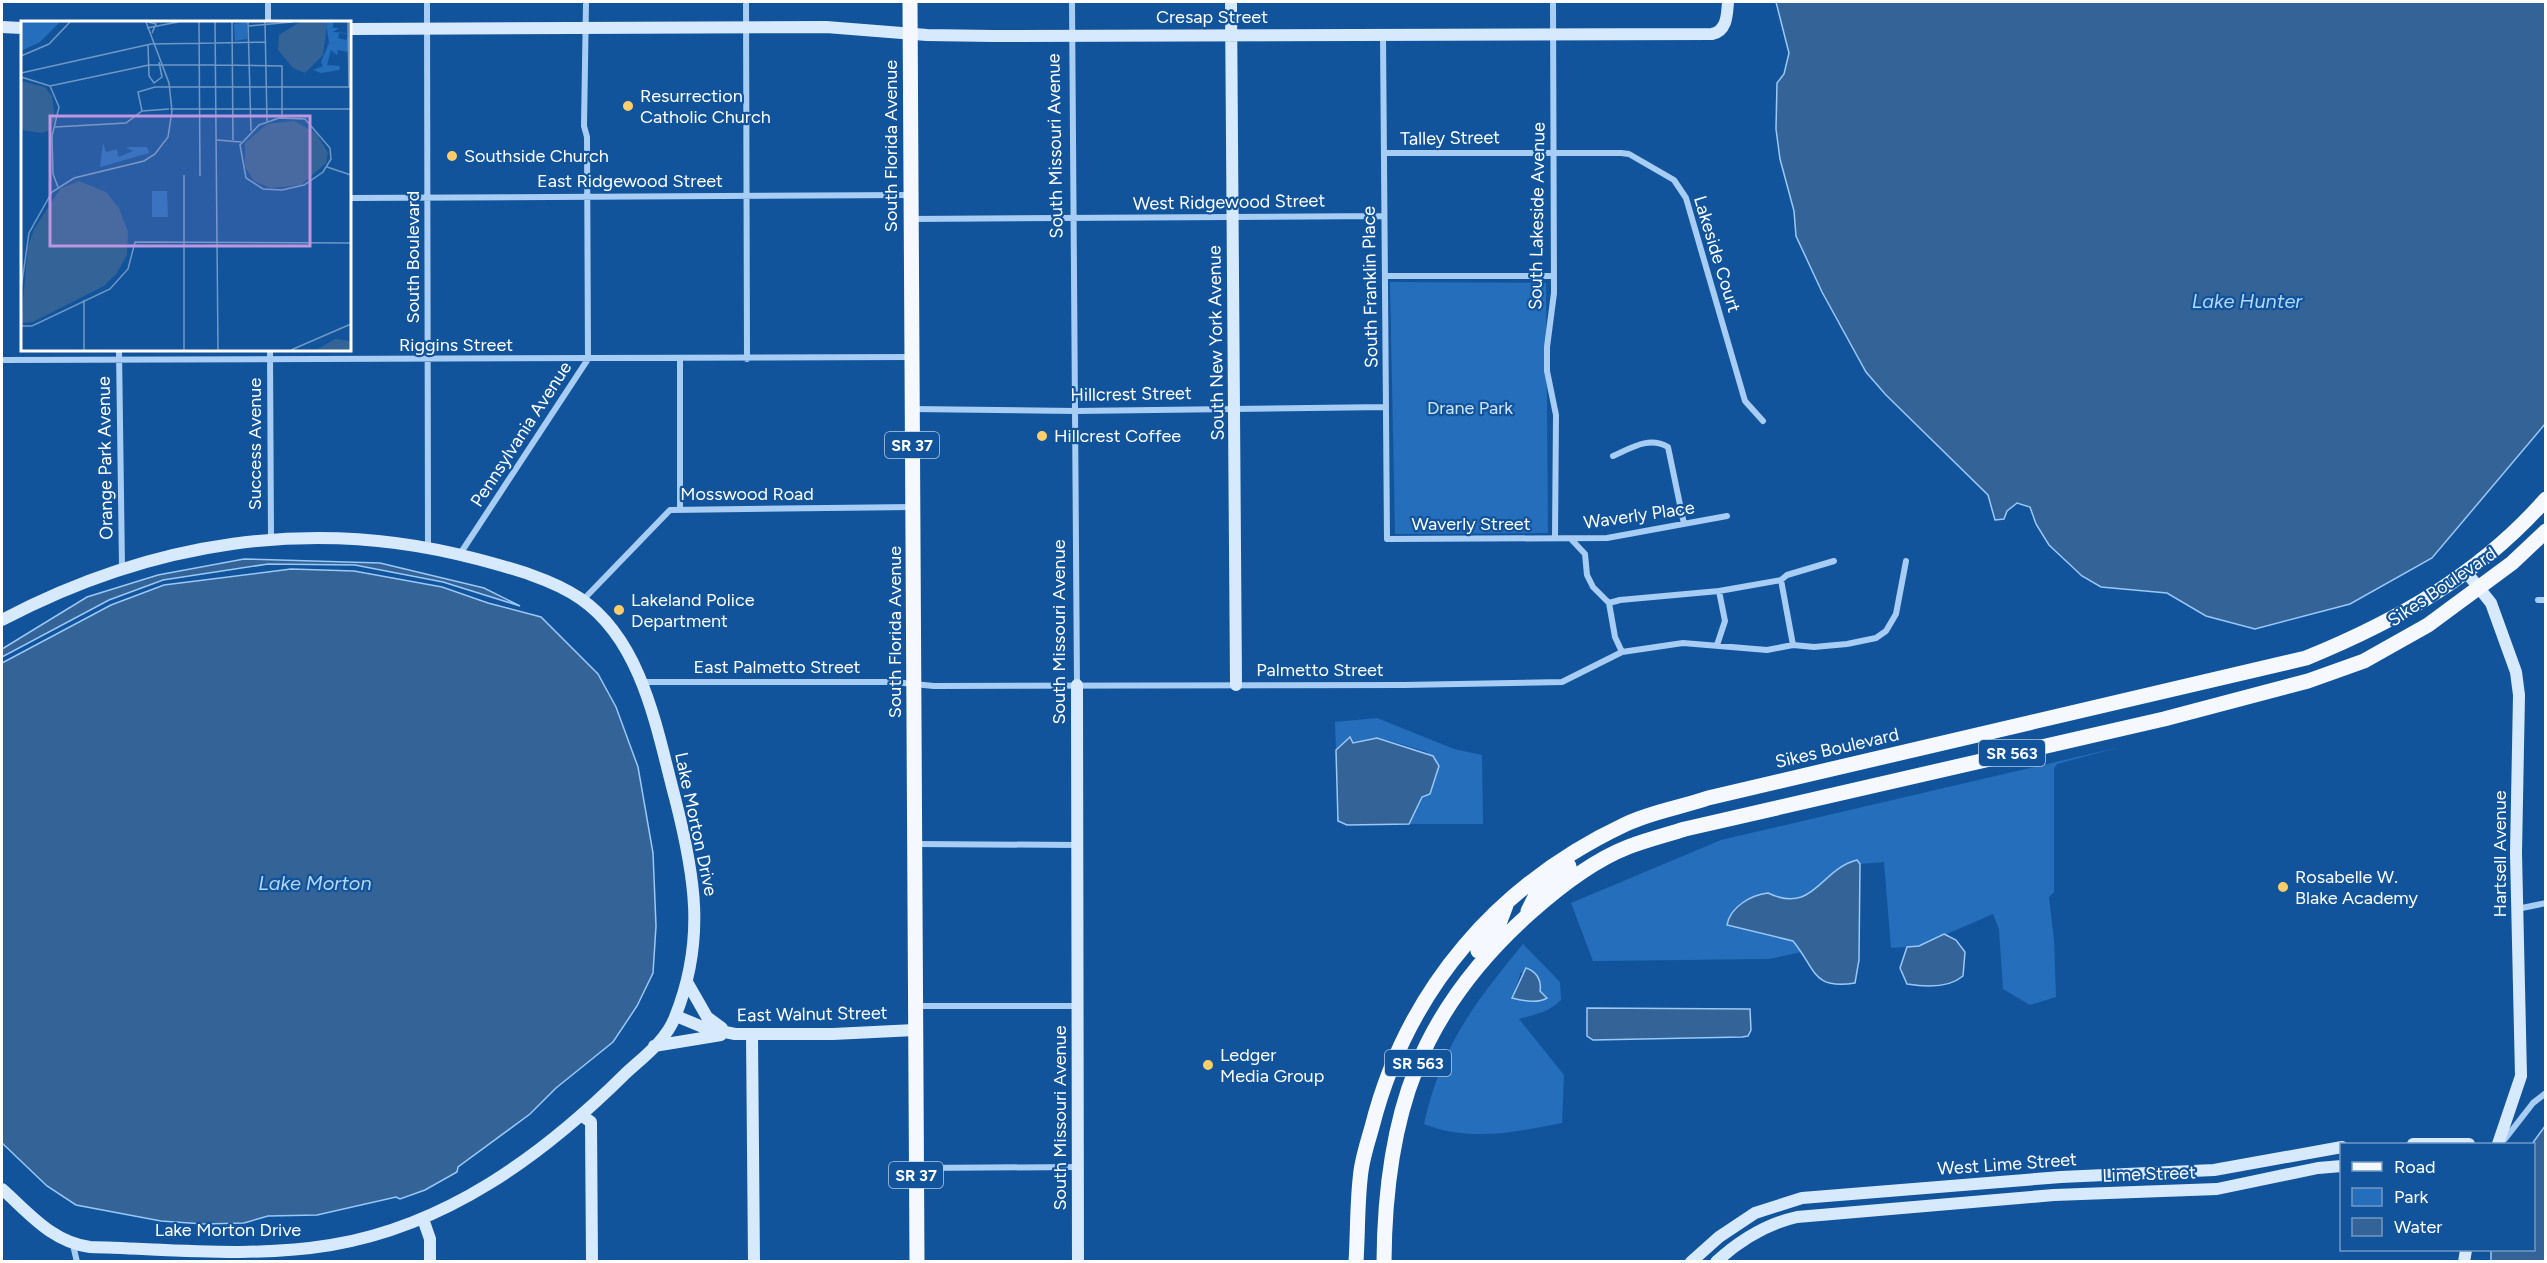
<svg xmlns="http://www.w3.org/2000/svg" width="2547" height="1263" font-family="Figtree,sans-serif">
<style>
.green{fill:#256ebb;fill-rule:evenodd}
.water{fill:#346397;stroke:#9ac8f7;stroke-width:1.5}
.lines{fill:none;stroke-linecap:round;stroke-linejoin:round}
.street{stroke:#a8cdf4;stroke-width:6}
.secondary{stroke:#d7e9fd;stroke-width:12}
.primary{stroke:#f5f9ff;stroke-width:15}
.poi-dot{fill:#ffce6b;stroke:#12549c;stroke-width:2}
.labels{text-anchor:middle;stroke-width:4.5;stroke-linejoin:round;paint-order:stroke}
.shield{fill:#12549c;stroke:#b8cce1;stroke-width:1.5}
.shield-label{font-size:16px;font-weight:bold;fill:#fff}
.street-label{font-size:18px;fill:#fff;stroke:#12549c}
.poi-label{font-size:18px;fill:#fff;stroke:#12549c;text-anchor:start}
.park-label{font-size:18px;fill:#d0e6fe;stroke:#12549c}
.water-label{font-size:20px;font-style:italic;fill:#b4d7fa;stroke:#12549c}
.inset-road{fill:none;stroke:#7198c4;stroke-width:1.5}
.view{fill:#bd96df;fill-opacity:0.15;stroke:#bd96df;stroke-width:3}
.inset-edge{fill:none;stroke:#fff;stroke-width:3}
</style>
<rect width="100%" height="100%" fill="#12549c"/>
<path class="green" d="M1390,282l156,1 2,250 -153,1z
M1377,718l77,31 28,6 1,69h-74l13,-27 8,-3 9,-28 -12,-14 -36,-11 -14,-3 -25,5 -3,-6 -13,13 -1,-28z
M2120,747l-63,17 -3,4v124l-5,5 5,43 2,57 -26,8 -27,-16 -4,-60 -6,-15 -74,32 -28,2 -7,-86 -24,2 -3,-4 -43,33 -28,7 -51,27 58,14 9,11 -33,7 -176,2 -22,-58 150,-63z
M1523,944l37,38 1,18c-13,13 -26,14 -42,19l45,56 -2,48c-47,9 -93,19 -138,1 18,-79 49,-119 99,-180zM1521,972l26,25 -9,4 -26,-3z"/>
<path class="water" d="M1776,2h769v422l-113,134 -82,46 -95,25 -49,-13 -39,-23 -66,-6 -19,-11 -33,-31 -13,-21 -6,-17 -13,-4 -10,8 -3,8 -9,1 -7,-25 -102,-100 -20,-23 -44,-80 -26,-56 -2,-25 -14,-52 -4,-30 1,-46 7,-9 5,-21z
M244,559l136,4 104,25 36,18 -77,-24 -88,-17 -87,-1 -105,16 -54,20 -107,57v-8l85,-52 71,-22z
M291,569l63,2 88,16 46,16 53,14 57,57 18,33 22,60 15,86 3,73 -3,47 -16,33 -24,36 -57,46 -26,26 -72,53 -1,5 -32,18 -25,9 -4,-2 -79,18 -49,1 -24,7 -40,1 -43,-3 -85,-16 -29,-19 -45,-43v-480l109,-58 53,-20z
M1350,737l3,6 24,-5 56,18 6,10 -9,28 -8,3 -13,27 -62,1 -9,-4 -2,-71z
M1857,860l3,4 -1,96 -4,23c-43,7 -39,-14 -62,-42l-66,-16c3,-18 24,-30 41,-32 46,22 52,-24 89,-33z
M1944,934l12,6 9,12 -2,24c-14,12 -38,11 -56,8l-7,-16 7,-21 12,-1z
M1526,968c10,3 16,12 14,23l7,7c-10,6 -24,3 -35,0z
M1587,1008l163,1 1,21 -3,6 -6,1 -149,3 -6,-4z
M2545,1126v135h-54v-11h43l-2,-106z"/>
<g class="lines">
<path class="street" d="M268,2v20
M427,2l1,546
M746,2l1,357
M1072,2l5,683
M1553,2l1,291 -7,54v24l9,44 -1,123
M1383,35l4,504 220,-1 120,-22
M1384,153h237l8,1 45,26 12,18 59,203 18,20
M350,198l560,-3
M911,219l473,-3
M1385,276h167
M119,350l3,217
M270,350l1,189
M680,358v151
M2,360l909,-3
M912,409l164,2 310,-4
M1613,456c18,-8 36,-20 55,-9l16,77
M1571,539l14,15 2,21 6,12 16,16 6,34 7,15
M460,554l128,-195 -1,-222 -3,-11 2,-124
M1781,580l12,65
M583,600l87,-90 243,-3
M2538,600h8
M1609,603l11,-3 99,-9 62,-11 6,-5 47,-14
M1717,645l8,-24 -6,-30
M641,682h253l40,4 470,-1 158,-3 60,-30 61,-9 84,7 26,-5 21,2 33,-3 29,-6 10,-7 10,-17 10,-53
M916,844l161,1
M2517,909l29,-6
M916,1006h161
M2505,1139l28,-36 13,-10
M917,1168l160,-1
M73,1245l4,17"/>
<path class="secondary" d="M1231,2l5,683
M2,27l20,1
M350,29l476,-2 101,8 66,1 719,-2c15,-3 15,-19 16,-32
M2467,573l24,30 25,69 3,23 -3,158 5,223 -23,68
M2,620c148,-78 311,-105 475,-61 34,9 75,20 104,40 62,43 76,132 94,199 20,78 31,142 0,219 -9,24 -33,41 -51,58 -82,81 -178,151 -293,170 -79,13 -162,4 -241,2 -38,-5 -61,-34 -88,-58
M1077,685l1,577
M687,982l20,35 15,11
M676,1016l29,12 30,6h98l82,-4
M752,1034l2,228
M654,1046l67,-11
M581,1115l10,7 1,140
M2413,1144h56
M423,1219l7,20v23
M1691,1262l28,-25 36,-24 47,-15 259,-21 153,-7 128,-23
M1716,1262c24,-22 50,-38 81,-45l257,-22 163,-6 101,-21 24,-2
M2464,1262l2,-12"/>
<path class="primary" d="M910,2l7,1260
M1528,911l9,-18 32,-27
M1478,951l19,-22 9,-24
M1356,1262c2,-31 1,-61 5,-91 2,-15 7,-30 11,-44 35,-138 126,-243 254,-303 25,-12 56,-17 82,-26l598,-140c91,-37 174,-84 240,-159
M1384,1262c1,-147 35,-250 146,-349 29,-26 62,-52 98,-66 18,-7 38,-12 57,-18l479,-110 144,-38 56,-20 64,-36 84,-62 34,-32"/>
</g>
<g class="poi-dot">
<circle cx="628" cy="106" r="6"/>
<circle cx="452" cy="156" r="6"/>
<circle cx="1042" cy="436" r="6"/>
<circle cx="619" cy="610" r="6"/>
<circle cx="2283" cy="887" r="6"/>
<circle cx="1208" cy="1065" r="6"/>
</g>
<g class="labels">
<g class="shield">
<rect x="885" y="432" width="54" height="26" rx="4.5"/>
<rect x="1979" y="740" width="66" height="26" rx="4.5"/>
<rect x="1385" y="1050" width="66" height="26" rx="4.5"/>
<rect x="889" y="1162" width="54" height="26" rx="4.5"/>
</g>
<g class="shield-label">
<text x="912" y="451">SR 37</text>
<text x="2012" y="759">SR 563</text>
<text x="1418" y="1069">SR 563</text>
<text x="916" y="1181">SR 37</text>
</g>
<g class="street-label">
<text x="1212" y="23">Cresap Street</text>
<text transform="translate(1450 138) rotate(-1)" y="6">Talley Street</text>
<text transform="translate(891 146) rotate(-90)" y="6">South Florida Avenue</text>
<text transform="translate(1055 146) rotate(-91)" y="6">South Missouri Avenue</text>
<text x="630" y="187">East Ridgewood Street</text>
<text transform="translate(1229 202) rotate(-1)" y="6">West Ridgewood Street</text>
<text transform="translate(1537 216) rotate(-89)" y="6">South Lakeside Avenue</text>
<text transform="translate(1717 254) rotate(73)" y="6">Lakeside Court</text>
<text transform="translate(413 257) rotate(-90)" y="6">South Boulevard</text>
<text transform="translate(1370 287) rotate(-91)" y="6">South Franklin Place</text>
<text transform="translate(1216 343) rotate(-91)" y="6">South New York Avenue</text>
<text x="456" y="351">Riggins Street</text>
<text transform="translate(1131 394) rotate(-1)" y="6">Hillcrest Street</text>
<text transform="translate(521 434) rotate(-57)" y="6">Pennsylvania Avenue</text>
<text transform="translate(255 444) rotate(-90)" y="6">Success Avenue</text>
<text transform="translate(105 458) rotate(-91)" y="6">Orange Park Avenue</text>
<text x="747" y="500">Mosswood Road</text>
<text transform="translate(1639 515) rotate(-8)" y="6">Waverly Place</text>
<text x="1471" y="530">Waverly Street</text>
<text transform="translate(2442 587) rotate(-34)" y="6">Sikes Boulevard</text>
<text transform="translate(895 632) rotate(-90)" y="6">South Florida Avenue</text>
<text transform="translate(1059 632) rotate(-90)" y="6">South Missouri Avenue</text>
<text x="777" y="673">East Palmetto Street</text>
<text x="1320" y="676">Palmetto Street</text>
<text transform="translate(1837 748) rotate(-13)" y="6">Sikes Boulevard</text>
<text transform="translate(696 824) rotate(78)" y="6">Lake Morton Drive</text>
<text transform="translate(2500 854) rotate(-90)" y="6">Hartsell Avenue</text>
<text transform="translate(812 1014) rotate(-1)" y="6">East Walnut Street</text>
<text transform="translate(1060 1118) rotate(-90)" y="6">South Missouri Avenue</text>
<text transform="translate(2007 1164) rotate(-4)" y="6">West Lime Street</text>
<text transform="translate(2149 1174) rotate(-2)" y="6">Lime Street</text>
<text x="228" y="1236">Lake Morton Drive</text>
</g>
<g class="poi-label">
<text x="640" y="102">Resurrection<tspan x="640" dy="21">Catholic Church</tspan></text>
<text x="464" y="162">Southside Church</text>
<text x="1054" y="442">Hillcrest Coffee</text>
<text x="631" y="606">Lakeland Police<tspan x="631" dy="21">Department</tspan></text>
<text x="2295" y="883">Rosabelle W.<tspan x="2295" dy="21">Blake Academy</tspan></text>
<text x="1220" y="1061">Ledger<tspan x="1220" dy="21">Media Group</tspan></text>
</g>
<g class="park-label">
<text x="1470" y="414">Drane Park</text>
</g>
<g class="water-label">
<text x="2247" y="308">Lake Hunter</text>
<text x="315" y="890">Lake Morton</text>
</g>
</g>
<g transform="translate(21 21)">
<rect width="330" height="330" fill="#12549c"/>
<path d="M0,1h39l-20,20 -19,9zM226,1v17l-12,2 -1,-17zM305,1h7v6h6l-6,4 14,1 1,1 -9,-1 -1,5 8,2 2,-4v16l-10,-2 -1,5 -6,-5 -4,15 13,1 -1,4 -18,3 -8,-3 10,-4 -2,-4 8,-19zM82,122l3,9 11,-3 1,8 15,-6 -7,-3 3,-1h18l2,6 -56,16 7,-2zM131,170h15l1,26h-16z" fill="#256ebb"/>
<path d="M279,1h26l1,3 -4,30 -18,18 -12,-5 -15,-18 1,-15zM0,60l24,6 7,9 3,22 -5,12 -8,3 -21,-3zM273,100l22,12 12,20 -2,10 -25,22 -30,3 -16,-6 -10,-15v-24l22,-19zM58,160l27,11 13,16 9,24 -1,23 -10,18 -13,13 -71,36 -12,1 7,-76 6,-18 27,-41zM314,318l16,2v9h-35z" fill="#346397"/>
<path class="inset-road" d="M127,1l8,2 -4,9M178,1l1,154M194,1l3,328M211,1l1,118M227,1l3,109M244,1l2,99M327,1l1,65M228,5l43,-4M126,7l31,-6M195,22l50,-1M127,24l1,31 5,7 8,-6 -3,-15M0,35l28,-12 21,-22M195,44l66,1v52M0,52l130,-29 65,-1M0,56l29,9 99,-21h67M29,65l9,21 -7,29 1,38 5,13M149,88h46M195,88h135M121,90l-4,-19 17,-5h196M258,97l26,1 25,29 1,11 -8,13 -19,13 -22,5 -19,-1 -17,-11 -6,-33 19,-20zM34,106l71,-4 16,-12 27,-2M196,119l24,2M306,146l24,8M163,154v175M0,268l8,-56 23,-41 22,-14 70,-17 11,-7 13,-17 4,-26 -3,-28 -23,-61M63,279v50M0,305h11l78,-37 18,-20 7,-27 216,1M270,329l60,-26"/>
<path class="view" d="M29,95h260v130h-260z"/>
<rect width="330" height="330" class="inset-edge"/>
</g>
<rect width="2547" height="1263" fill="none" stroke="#ffffff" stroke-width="6"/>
<rect x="2340" y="1143" width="195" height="108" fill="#12549c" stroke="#7198c4" stroke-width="1.5"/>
<rect x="2352" y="1162" width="30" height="9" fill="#f5f9ff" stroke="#7198c4" stroke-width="1.5"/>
<text x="2394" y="1173" font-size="18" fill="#ffffff">Road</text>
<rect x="2352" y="1188" width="30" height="18" fill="#256ebb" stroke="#7198c4" stroke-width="1.5"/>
<text x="2394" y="1203" font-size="18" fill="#ffffff">Park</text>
<rect x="2352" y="1218" width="30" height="18" fill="#346397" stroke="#7198c4" stroke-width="1.5"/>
<text x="2394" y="1233" font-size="18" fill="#ffffff">Water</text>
</svg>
